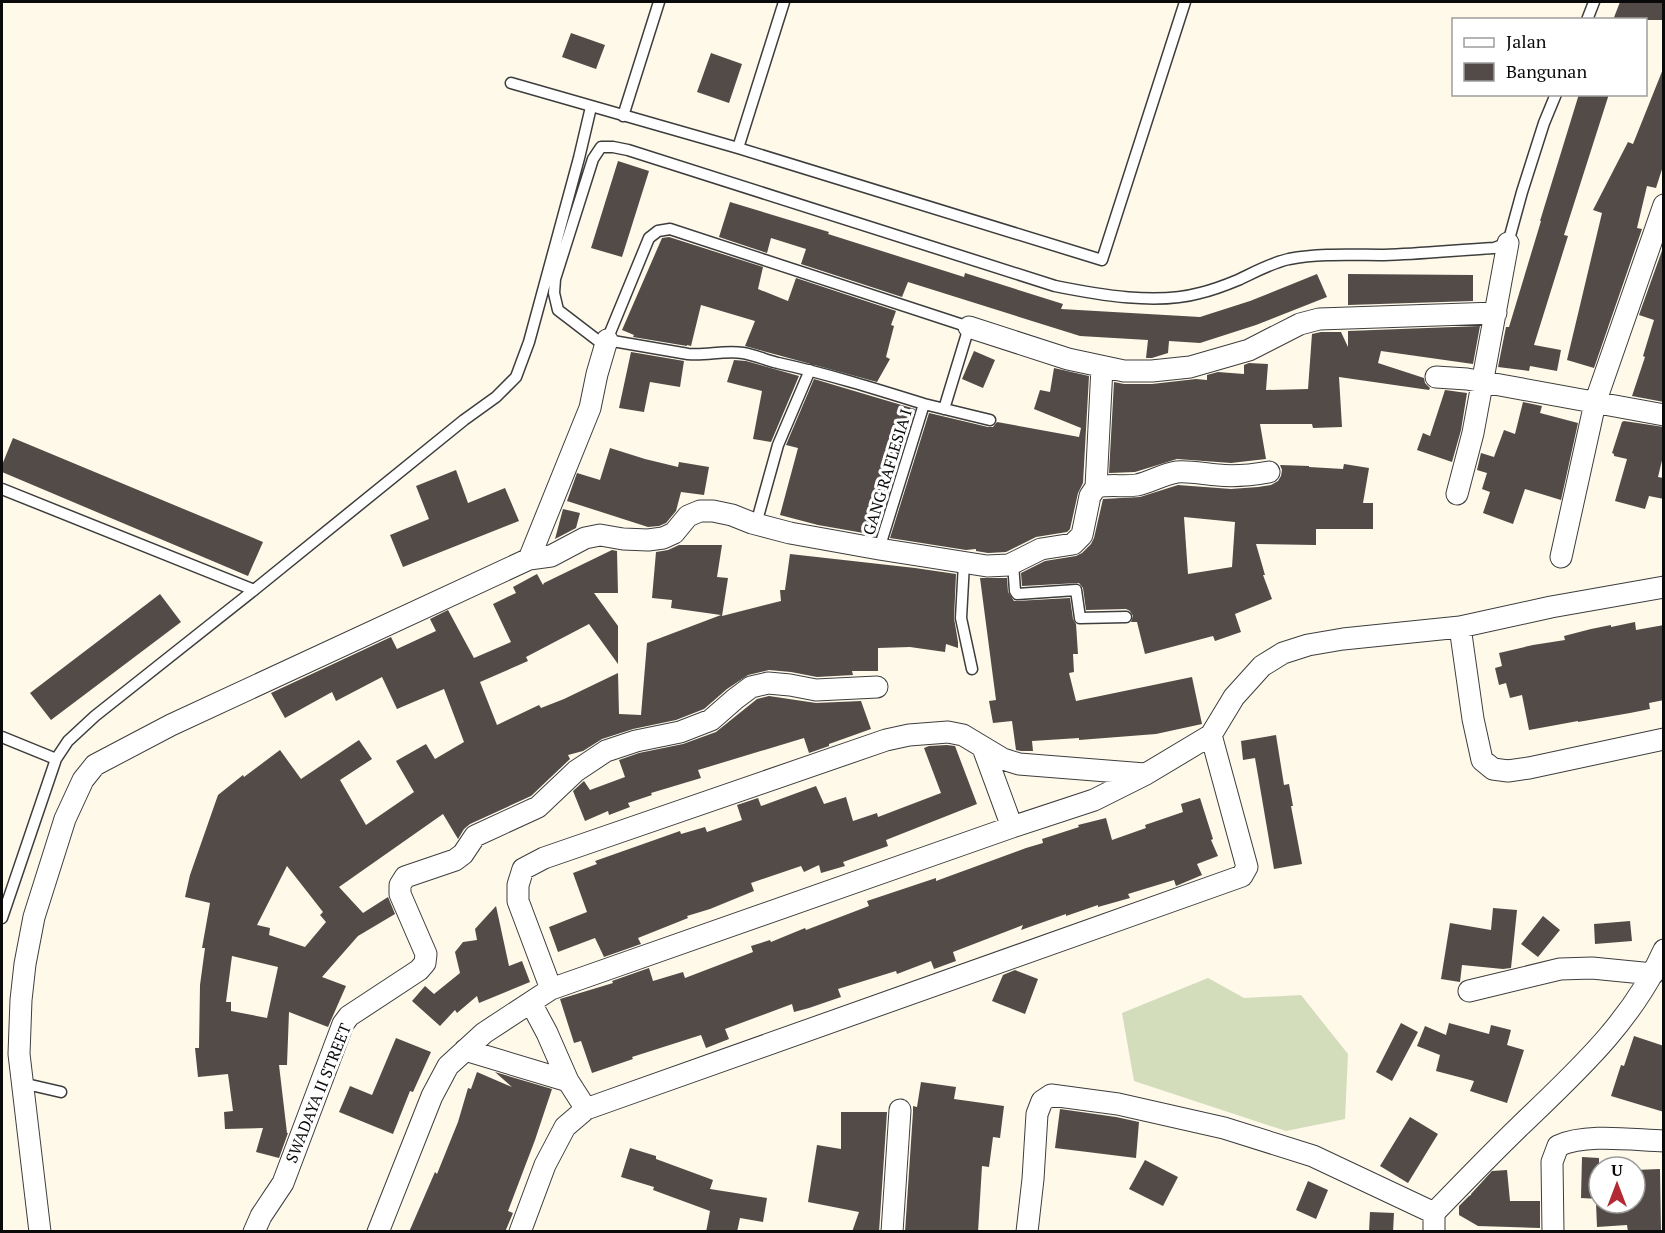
<svg xmlns="http://www.w3.org/2000/svg" width="1665" height="1233" font-family="'PT Serif',serif">
<style>
.cemetery{fill:#d3ddbc}
.building{fill:#524b47;fill-rule:evenodd}
.lines{fill:none;stroke-linecap:round;stroke-linejoin:round}
.lane-casing{stroke:#3d3d3d;stroke-width:13}
.street-casing{stroke:#3d3d3d;stroke-width:23}
.lane{stroke:#fff;stroke-width:10}
.street{stroke:#fff;stroke-width:21}
.labels{text-anchor:middle;stroke-width:6;stroke-linejoin:round;paint-order:stroke}
.street-label{font-size:16px;fill:#0a0a0a;stroke:#fff}
</style>
<rect width="100%" height="100%" fill="#fef9e9"/>
<path class="cemetery" d="M1208,978l36,20 57,-3 47,59 -3,65 -59,12 -152,-50 -12,-68z"/>
<path class="building" d="M1620,2h44v18h-51z
M571,33l34,12 -9,24 -34,-12z
M711,53l31,11 -13,39 -32,-11z
M1663,69l1,94 -8,25 -9,-2 -10,42 5,1 -48,139 -27,-8 35,-147 -9,-3 35,-68 5,2z
M1579,94h30l-45,141 4,1 -34,109 27,5 -4,21 -27,-5 -1,5 -31,-4 8,-40h3l32,-106h-1z
M618,161l31,10 -27,86 -31,-9z
M730,202l99,30 -1,2 136,43 1,-4 98,31 -2,5 139,8 50,-16 67,-27 10,23 -71,28 -56,18 -31,-2 -1,12 -16,5h-6l2,-18 -68,-4 -172,-54 -6,15 -101,-33 5,-15 -35,-11 -4,15 -48,-16z
M669,237l94,30 -5,22 30,12 8,-23 100,33 -5,14 3,1 -8,31 4,2 -13,23 -132,-36 10,-25 -54,-16 -10,41 -4,-1v1l-54,-9 1,-2 -12,-5 40,-92z
M1664,245v157l-32,-6 13,-39 -2,-1 11,-36 -15,-5z
M1348,274l125,1v26l-125,4z
M1480,326l-7,38 -92,-13 -3,12 46,15 1,5 5,5 -1,2 -90,-13 3,50 -29,1 -1,-4h-52l6,35 -35,4 -54,-4 -42,13 -26,1 5,-91 10,2h28l44,-5 11,1v-5l11,-3 26,2v-9l5,-2 19,1 -2,26 42,-1 4,-55 9,-2h20l7,15v-16z
M974,351l21,9 -12,28 -21,-9z
M631,352l53,9 -4,26 -30,-5 -6,30 -25,-4z
M734,360l12,1 53,15 -28,66 -18,-3 9,-48 -35,-9z
M1054,368l35,8 -6,107 -5,10 -8,36 -3,3 -31,5 -30,15 -18,1 -12,-2v-2l-10,1 -76,-12 39,-125 59,14h5l4,-5 82,15 2,-9 -47,-19 6,-19 10,2z
M814,379l101,30 -40,126 -57,-10 -38,-10 18,-67 -12,-3z
M1445,390l22,3 -6,37 -9,32 -35,-12 6,-17 7,3z
M1523,402l19,4 -2,7 38,10 -17,77 -36,-11 -12,35 -30,-11 7,-21 -8,-3 5,-16 -10,-3 4,-17 13,4 10,-27 11,4z
M1624,421l40,6v25l-6,25 6,1v21l-15,-3 -4,13 -30,-8 12,-42 -13,-3v-2l-2,-1 10,-31z
M13,438l250,104 -15,34 -246,-104v-7z
M610,448l35,11 33,8 1,-5 30,5 -5,28 -23,-3 -5,19 -10,12 -7,3 -11,1 -81,-26 10,-28 23,7z
M1344,464l25,4 -6,35h10v26h-57v16l-60,-1 9,31h-2l9,24 -37,15 6,18 -26,9 -2,-5 -68,18 -8,-32h-6l2,-6 -3,-5 -4,-2 -40,1 -3,-22 -4,-5 -57,3 -1,-13 24,-12 31,-5 6,-3 9,-9 3,-6 9,-39 37,-2 38,-12 53,4 27,-2 13,-2 7,-4 3,-5 1,-6 -2,-5 29,1v1l34,2zM1184,517l51,5 -3,45 -44,7z
M456,470l12,33 37,-15 14,33 -116,46 -13,-32 39,-16 -13,-33z
M563,509l17,4 -4,15 -21,11z
M679,545h43l-5,32 11,1 -6,38 59,-15 -1,-11h5l5,-36 125,14 41,6 -2,44 4,24v6l-12,-4 -1,8 -35,-5 -32,1v23h-26l1,4 -36,2 -26,-5 -22,-2 -21,5 -21,14 -23,20 -28,11 -43,9 -31,10 -19,12 -15,4 2,4 -39,37 -61,28 -6,5 -6,10 -15,-25 -104,73 24,26 25,-16 7,17 -37,22 -36,41 24,9 -18,41 -39,-15 -2,53h-8l8,68h1l-9,25 -23,-6 7,-24 -38,1 -1,-17 9,-1 -5,-37 -30,3 -3,-29h4l1,-63 5,-37h-3l8,-45 -25,-6 5,-22 28,-80 25,-20 1,2 36,-27 21,29 58,-39 13,19 -32,21 26,45 48,-33 -18,-31 30,-17 9,15 29,-17 -20,-53 -47,20 -15,-32 -46,24 -4,-9 -47,26 -14,-25 120,-56 6,12 39,-18 -6,-12 18,-9 26,48 37,-16 -18,-38 23,-11 -3,-6 24,-13 6,11 1,-2 68,-33 5,1 1,42h-24l24,33v38l-29,-40 -63,33 2,4 -48,21 17,43 42,-20 2,3 23,-9 54,-26 1,41 22,1 6,-72 74,-28 -50,-7 1,-8 -20,-2 4,-46 12,-2zM287,866l36,46 -3,3 6,7 -21,25 -36,-12 1,-7 -13,-3zM232,956l46,11 -11,51 -36,-7v-9h-5z
M980,578h27l1,14 6,9 56,-3 3,21 3,5 2,30h-5l1,18 -5,1 7,28 116,-24 10,47 -46,10 -77,6v-2l-47,3 1,10h-12l-5,-1 -4,-29 -19,2 -4,-22 7,-1z
M160,594l21,28 -130,98 -21,-27z
M1635,622l1,8 28,-5v75l-15,3 1,6 -20,4 -52,9v-1l-49,9 -7,-35 -12,3 -4,-15 -7,2 -4,-17 7,-2 -3,-13 34,-8 32,-5 -1,-4 27,-7 20,-4v2z
M769,696l47,7 45,-2 10,28 -42,15v2l-20,7 -5,-15 -106,32 3,8 -50,15 1,2 -24,8 2,4 -21,8 -1,-4 -23,10 -12,-30 11,-10 6,9 35,-13 -6,-17 20,-7 44,-9 33,-12 41,-33z
M1276,735l8,50 5,-1 4,22h-2l11,58 -28,5 -19,-111 -12,2 -2,-19z
M947,745l8,1 22,58 -91,36 2,6 -45,16 2,4 -24,7 -2,-8 -15,7 -3,-6 -50,17 3,8 -44,18 -23,7 1,2 -50,20 3,6 -37,13 -9,-19 -37,14 -9,-25 38,-15 -14,-39 24,-9 -2,-3 85,-30 1,3 24,-7 2,5 35,-12 -5,-15 21,-7 3,8 55,-20 8,18 22,-7 7,24 24,-8 1,4 63,-24 -17,-45 5,-2z
M1200,798l13,41 -2,1 7,16 -21,8 5,11 -26,11 -2,-6 -46,14 2,4 -32,9v-2l-32,11v-2l-45,16 2,-5 -70,27 3,9 -22,8 -3,-8 -34,13 -1,-3 -58,18 3,8 -32,11 -15,4 -2,-8 -67,25 4,10 -23,9 -5,-13 -69,22 1,2 -41,14 -11,-32 -7,2 -14,-44 53,-16 -1,-2 37,-13 4,13 30,-9 2,6 68,-26 -2,-6 19,-6 1,2 34,-14 1,2 63,-24 -2,-5 69,-23v3l90,-33 17,-5 -1,-4 37,-12 -1,-2 28,-7 6,22 34,-12 -1,-3 38,-13 -2,-8z
M496,906l13,60 13,-5 8,21 -51,21 -2,-7 -20,17 -2,-3 -15,16 -28,-25 13,-15 9,8 26,-21 -5,-21 8,-10 14,-2 -2,-11z
M1493,908l24,2 -6,58 -8,1 -41,-4 -2,17 -19,-3 9,-56 41,7z
M1543,916l17,14 -22,27 -17,-13z
M1630,921l2,20 -37,3 -1,-20z
M1015,970l23,9 -13,35 -33,-13 11,-26z
M1401,1023l17,9 -26,49 -16,-9z
M1449,1023l40,11 2,-9 20,5 -4,15 17,5 -17,53 -37,-12 4,-10 -38,-10 4,-16 -23,-9 8,-20 21,9z
M1634,1036l30,10v66l-53,-16 10,-31 3,1z
M396,1038l35,14 -18,40 -3,-1 -17,43 -54,-22 11,-26 22,9z
M477,1072l35,15 -17,-15 57,17 -17,51 -27,71 5,2 -8,19h-96l26,-60 2,2 21,-52 10,-34 3,1z
M921,1082l35,5 -2,12 50,7 -4,32 -7,-1 -4,30 -7,-1 -4,66h-73l8,-120v-6l4,1z
M1060,1109l56,8 23,5 -3,36 -81,-10z
M841,1112h46l-8,120h-27l7,-20 -51,-10 9,-57 24,4z
M1410,1117l28,17 -30,49 -28,-17z
M630,1148l26,8v3l57,21 -3,9 57,9 -4,24 -23,-4 -3,14h-31l4,-21 -57,-21 1,-3 -33,-10z
M1582,1157l17,1v41l-18,-1z
M1145,1160l33,17 -15,29 -34,-17z
M1660,1169l1,63h-33l-1,-7 -30,2 -1,-24h39v-33z
M1507,1170l3,31h30v27l-62,-2 -19,-11v-9l10,-10 2,-1v-1l21,-23z
M1308,1181l20,9 -12,29 -20,-9z
M1370,1212l24,1 -1,19h-24z"/>
<g class="lines">
<g class="lane-casing">
<path id="lane" d="M1587,20l7,-18
M511,83l227,65 364,112 83,-258
M623,116l36,-114
M738,148l46,-146
M605,346l-47,-36 -4,-17 1,-14 38,-120 8,-12h12l15,3 427,136c44,9 102,19 145,7 13,-3 26,-8 38,-13 17,-8 33,-17 51,-21 31,-6 64,-4 95,-4 37,-1 73,-5 110,-7l14,-5 14,-51 22,-69 12,-29
M944,409l25,-82 -299,-98 -12,2 -9,7 -42,102 81,14c18,2 36,-4 55,-1 12,2 23,7 35,10 50,11 98,26 146,41l66,16
M2,489l252,101
M756,524l22,-79 32,-75
M879,549l45,-145
M964,563l-3,55 11,51
M1013,563l2,28 2,3 59,-4 4,28 46,-1
M2,737l54,22
M2,918l54,-159 12,-18 27,-25 159,-126 210,-170 32,-23 20,-20 13,-35 50,-184 12,-51
M22,1083l39,9"/>
</g>
<g class="street-casing">
<path id="street" d="M969,327l99,32 56,12h28l38,-4 59,-17 51,-26 19,-5 177,-6
M1436,377l31,2 197,36
M1096,487l6,-120
M1457,494l16,-61 35,-190
M1561,557l34,-154 69,-198
M529,559l22,-3 34,-18 15,-3 23,4 25,1 15,-2 11,-5 14,-17 12,-5h13l19,4 20,8 38,10 89,16 108,17 22,-1 32,-16 32,-5 9,-9 8,-39 6,-9c14,-3 28,0 41,-2 14,-3 26,-11 40,-13 14,-1 27,2 41,3 18,2 34,0 51,-3
M1460,627l13,92 9,41 11,9 15,2 21,-3 135,-29
M983,748l29,79
M551,989l-33,-88v-16l5,-16 21,-11 342,-118 23,-5 39,-3 15,3 40,24 16,5 126,10
M1469,991l91,-22 32,-1 61,6
M531,1003l16,30 21,48 18,28
M465,1050l103,31
M40,1232l-21,-178 2,-54 4,-36 9,-47 31,-98 18,-39 12,-15 76,-40 358,-166 61,-151 7,-34 10,-34
M254,1232l7,-16 22,-33 60,-159 6,-8 70,-46 6,-7 1,-9 -26,-60v-9l5,-8 50,-17 8,-6 12,-18 63,-29 38,-36 30,-20 30,-10 44,-9 31,-12 24,-21 16,-12 17,-4 22,2 26,5 61,-3
M378,1232l54,-136 16,-30 36,-33 67,-44 461,-162 82,-27 52,-26 65,-39 23,-38 28,-31 21,-13 25,-8 35,-6 117,-12 91,-20 113,-20
M520,1232l25,-67 20,-38 21,-18 656,-233 5,-9 -36,-132
M892,1232l8,-122
M1027,1232l6,-53 4,-65 5,-13 9,-6 67,9 106,24 89,28 121,57
M1434,1232v-19c28,-29 57,-59 86,-87 55,-53 113,-105 144,-176
M1553,1232l-1,-70 6,-16c28,-13 74,-6 106,-5"/>
</g>
<use href="#lane" class="lane"/>
<use href="#street" class="street"/>
</g>
<g class="labels">
<g class="street-label">
<text transform="translate(887 472) rotate(-73)" y="6">GANG RAFLESIA I</text>
<text transform="translate(318 1093) rotate(-68)" y="6">SWADAYA II STREET</text>
</g>
</g>
<rect width="1665" height="1233" fill="none" stroke="#0a0a0a" stroke-width="6"/>
<rect x="1452" y="18" width="195" height="78" fill="#ffffff" stroke="#9d9d9d" stroke-width="1.5"/>
<rect x="1464" y="38" width="30" height="9" fill="#ffffff" stroke="#9d9d9d" stroke-width="1.5"/>
<text x="1506" y="48" font-size="18" fill="#0a0a0a">Jalan</text>
<rect x="1464" y="63" width="30" height="18" fill="#524b47" stroke="#9d9d9d" stroke-width="1.5"/>
<text x="1506" y="78" font-size="18" fill="#0a0a0a">Bangunan</text>
<g transform="translate(1617 1185)"><circle r="28" fill="#ffffff" stroke="#9d9d9d" stroke-width="1.5"/>
<path d="M0-4.5L10 22L0 15L-10 22Z" fill="#b32a34"/>
<text y="-9" font-size="16" font-weight="bold" text-anchor="middle" fill="#0a0a0a">U</text>
</g>
</svg>
